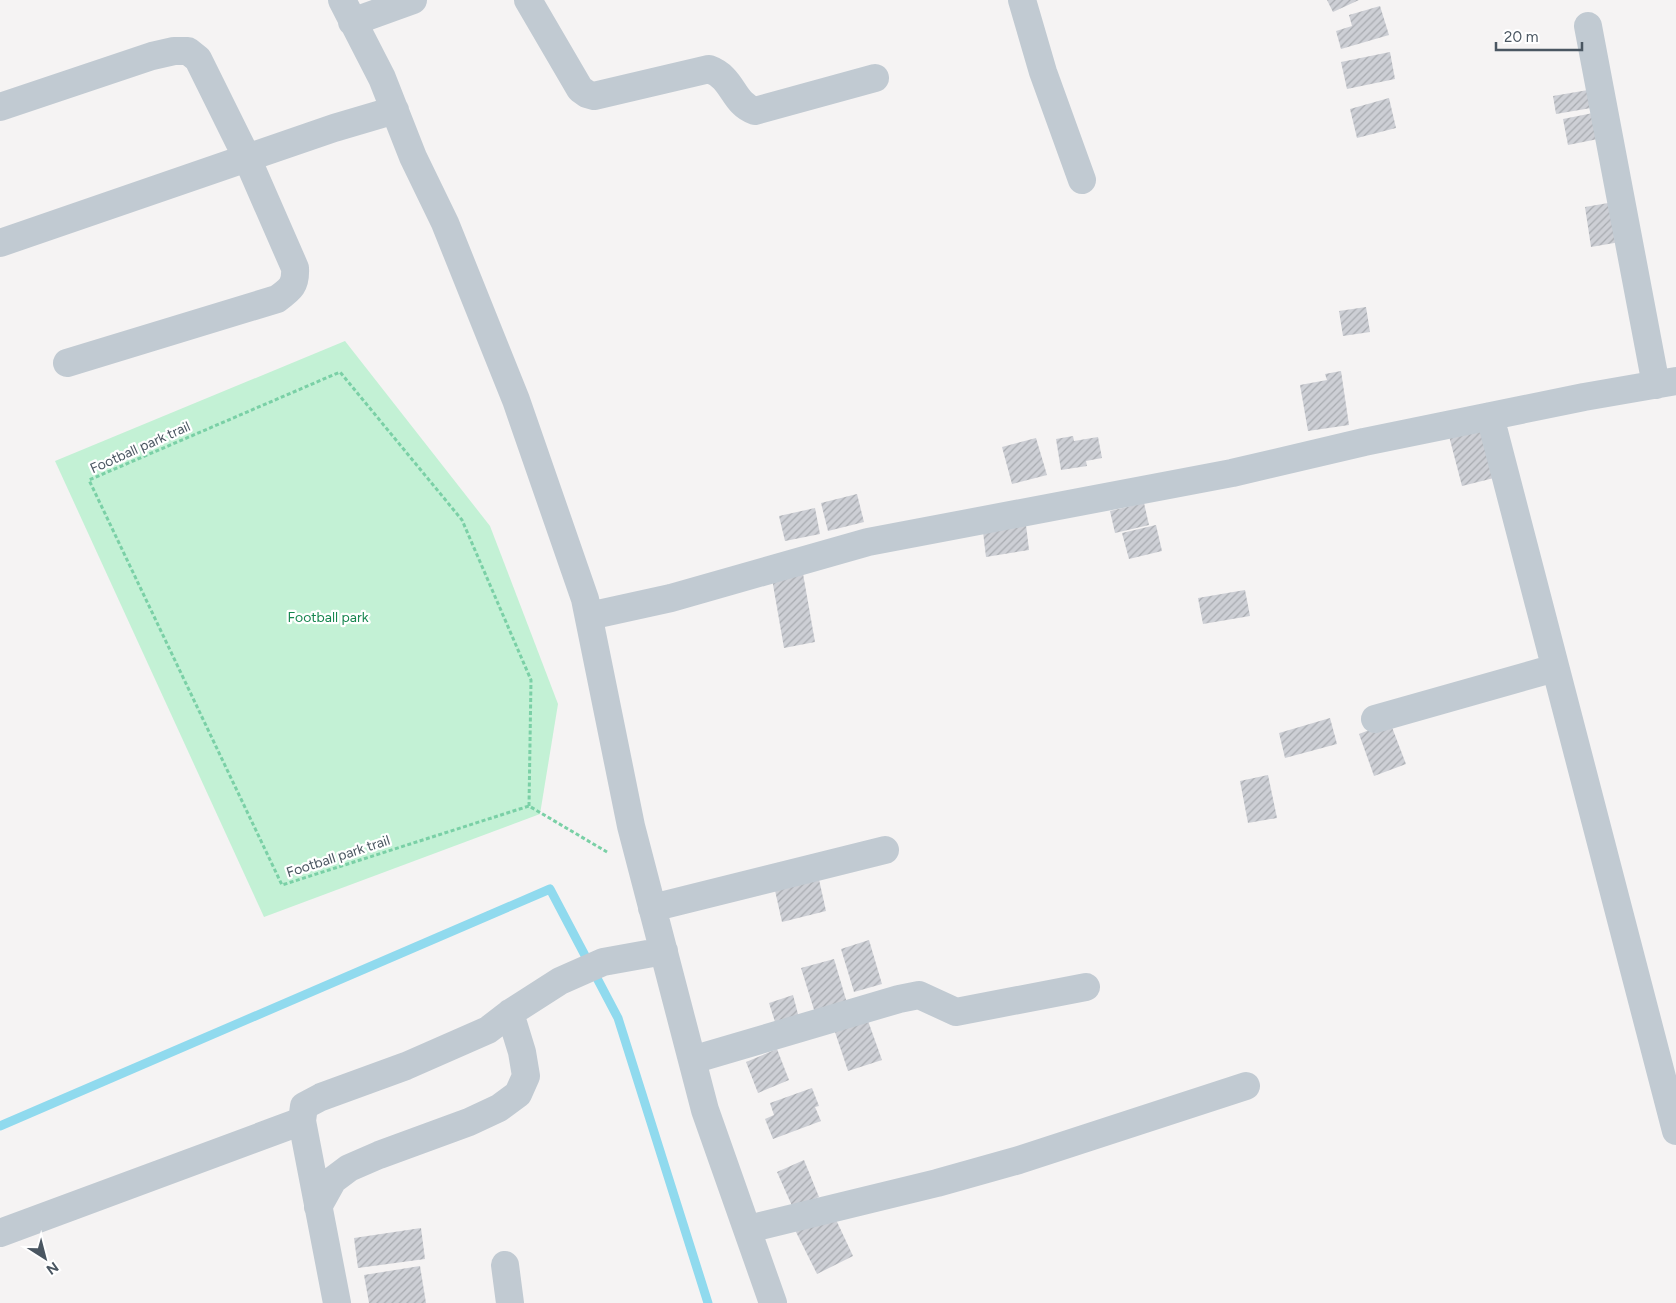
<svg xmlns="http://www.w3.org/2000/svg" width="1676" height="1303" font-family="Figtree,sans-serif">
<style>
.park{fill:#c3f1d5}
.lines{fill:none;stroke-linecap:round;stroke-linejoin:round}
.stream{stroke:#90daee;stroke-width:9}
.building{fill:url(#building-hatch)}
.path{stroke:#7ad0a6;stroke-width:3;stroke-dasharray:4 2.5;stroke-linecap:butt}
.street{stroke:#c1cad2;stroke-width:28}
.labels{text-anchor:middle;stroke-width:4.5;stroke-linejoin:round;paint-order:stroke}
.street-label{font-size:14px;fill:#4a5661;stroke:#fff}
.park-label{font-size:14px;fill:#17864f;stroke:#fff}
</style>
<defs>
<pattern id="building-hatch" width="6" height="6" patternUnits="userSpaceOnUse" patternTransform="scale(1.25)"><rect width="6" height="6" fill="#cdcfd5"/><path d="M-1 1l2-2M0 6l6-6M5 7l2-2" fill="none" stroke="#a8abb0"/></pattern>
</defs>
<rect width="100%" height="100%" fill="#f5f3f3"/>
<path class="park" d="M345,341l145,185 68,178 -18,110 -276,103 -209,-456z"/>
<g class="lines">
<path class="stream" d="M0,1126l550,-237 68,129 90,285"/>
</g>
<path class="building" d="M1327,0h32l-26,12z
M1380,6l9,29 -48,14 -5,-18 16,-5 -3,-11z
M1390,52l5,27 -48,10 -6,-27z
M1588,90l3,18 -35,6 -3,-18z
M1389,98l7,30 -39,10 -7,-29z
M1593,113l5,26 -30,6 -5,-26z
M1614,202l6,40 -29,5 -6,-40z
M1366,307l4,25 -27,4 -4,-25z
M1341,371l8,54 -41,6 -8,-46 27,-5 -2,-6z
M1485,426l13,51 -36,9 -13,-50z
M1073,436l1,5 24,-4 4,21 -16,3 1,5 -26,4 -5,-31z
M1036,438l11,37 -35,9 -10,-37z
M857,494l7,28 -36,9 -7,-28z
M1144,503l5,22 -34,8 -5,-22z
M815,508l5,26 -35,7 -6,-25z
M1026,525l3,25 -43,7 -3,-25z
M1156,525l6,26 -33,8 -7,-26z
M802,568l13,74 -31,6 -13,-75z
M1245,590l5,26 -47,8 -5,-26z
M1330,718l7,26 -52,14 -6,-25z
M1390,722l16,42 -32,12 -15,-42z
M1268,775l9,43 -29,5 -8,-42z
M818,875l8,36 -44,11 -8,-36z
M869,940l13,44 -28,8 -13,-43z
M834,959l13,44 -32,10 -14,-45z
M793,995l6,23 -23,7 -7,-22z
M867,1018l15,42 -34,11 -14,-42z
M777,1049l12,31 -31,13 -12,-31z
M812,1088l7,18 -4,1 6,14 -48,18 -8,-20 9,-4 -4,-12z
M804,1160l15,37 -26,11 -16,-36z
M831,1209l22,47 -36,18 -23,-46z
M421,1228l4,31 -67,9 -4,-30z
M420,1266l6,37h-57l-5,-28z"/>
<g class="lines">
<path class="path" d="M529,806l2,-126 -69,-160 -122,-148 -251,108 193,405 247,-79 78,46"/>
<path class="street" d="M342,0l40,78 31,79 32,66 71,177 69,199 46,227 74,284 68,193
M528,0l52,89 7,5 7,2 115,-27c25,9 23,34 46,42l120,-33
M1022,0l21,72 39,108
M352,22l61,-22
M1588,26l68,359
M0,107l152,-51 22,-5h14l10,8 49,99 48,110c1,17 -4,21 -18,31l-210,64
M0,243l334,-115 61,-18
M1490,416l186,715
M589,616l82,-18 197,-56 364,-69 132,-31 220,-45 92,-16
M1375,719l180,-51
M652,908l233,-58
M692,1060l207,-61 20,-4 37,17 130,-25
M318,1207l15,-27 16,-12 30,-13 90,-33 30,-14 19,-14 8,-18 -4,-24 -12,-39
M748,1229l189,-46 82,-23 227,-74
M0,1233l302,-112
M505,1265l5,38
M337,1303l-35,-182 2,-15 17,-9 85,-31 82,-36 22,-17 50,-32 43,-19 61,-11"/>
</g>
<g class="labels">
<g class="street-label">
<text transform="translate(140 447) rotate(-24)" y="5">Football park trail</text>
<text transform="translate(338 856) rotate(-18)" y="5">Football park trail</text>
</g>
<g class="park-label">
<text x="328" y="622">Football park</text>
</g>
</g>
<g transform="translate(45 1258) rotate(144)" stroke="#ffffff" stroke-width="4" paint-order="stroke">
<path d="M0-4L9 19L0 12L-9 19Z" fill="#4a5661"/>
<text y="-8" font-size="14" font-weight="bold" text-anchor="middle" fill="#4a5661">N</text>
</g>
<path d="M1496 42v8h86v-8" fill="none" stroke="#4a5661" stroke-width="2.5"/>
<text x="1504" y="42" font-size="15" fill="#4a5661" stroke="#ffffff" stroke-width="4" paint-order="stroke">20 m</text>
</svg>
